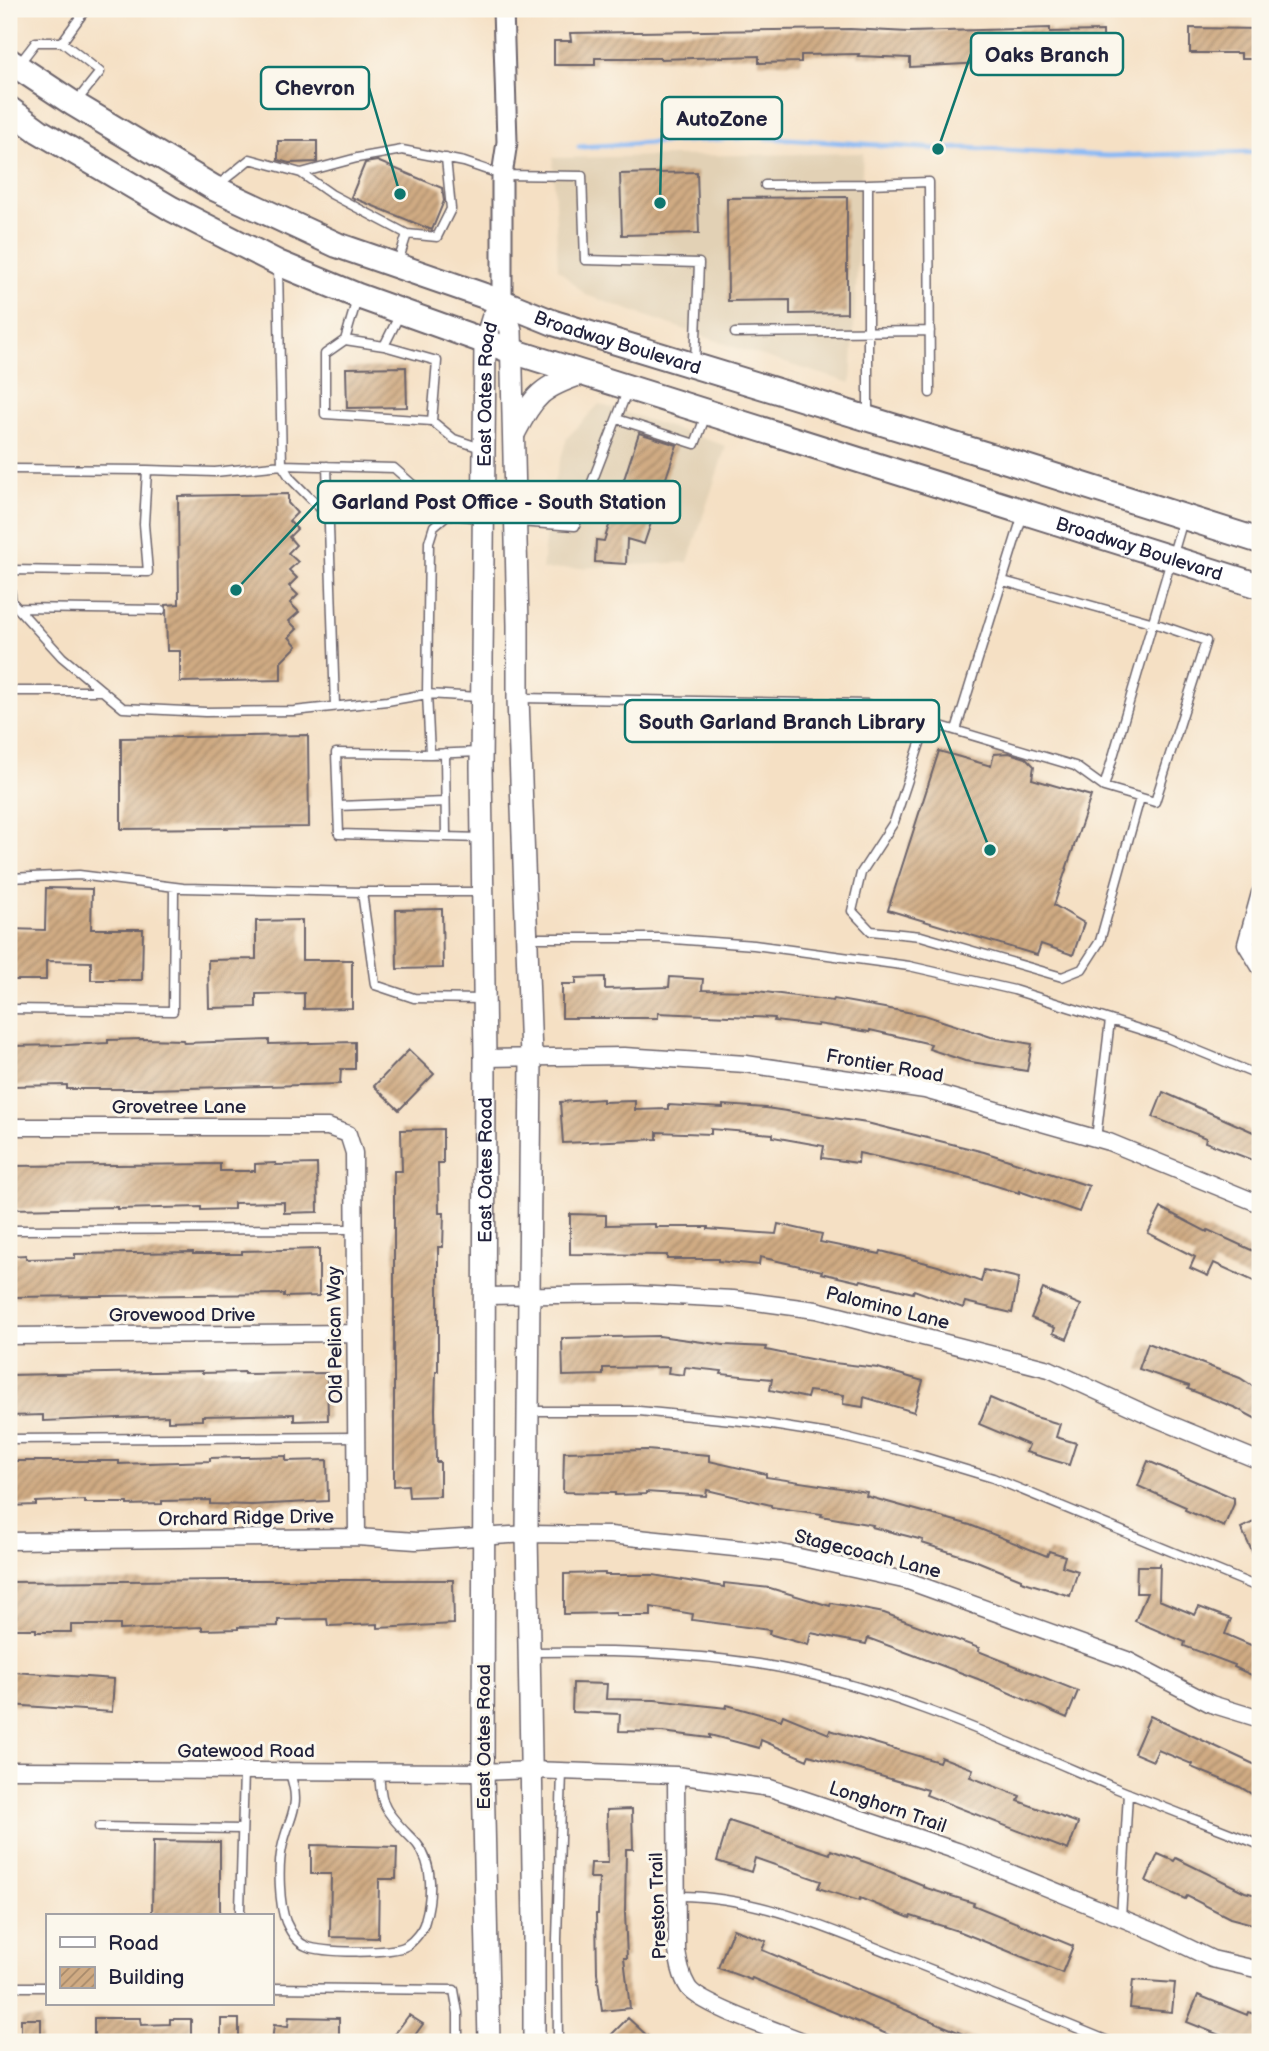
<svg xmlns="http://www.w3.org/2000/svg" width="1269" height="2051" font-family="'Balsamiq Sans',sans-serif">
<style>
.built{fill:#e2d1b5}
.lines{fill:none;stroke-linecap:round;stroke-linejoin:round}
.stream{stroke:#88b8f4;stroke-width:5}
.building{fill:url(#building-hatch)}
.service-casing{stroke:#6c646b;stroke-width:11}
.minor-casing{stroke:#6c646b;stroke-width:19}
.tertiary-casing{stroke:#6c646b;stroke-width:23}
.secondary-casing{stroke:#6c646b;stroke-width:24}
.primary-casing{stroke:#6c646b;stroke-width:28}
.service{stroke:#fff;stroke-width:8}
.minor{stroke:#fff;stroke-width:16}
.tertiary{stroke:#fff;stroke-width:19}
.secondary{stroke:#fff;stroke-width:21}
.primary{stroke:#fff;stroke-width:24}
.labels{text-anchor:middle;stroke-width:6;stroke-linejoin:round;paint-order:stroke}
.street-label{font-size:19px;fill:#22223b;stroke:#fbf7ec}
.leader{fill:none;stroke:#0f766e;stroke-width:2.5}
.callout-dot{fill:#0f766e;stroke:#fbf7ec;stroke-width:2.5}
.callout{fill:#fbf7ec;stroke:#0f766e;stroke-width:2.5}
.callout-label{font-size:21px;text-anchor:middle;font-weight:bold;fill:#22223b}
</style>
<defs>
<pattern id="building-hatch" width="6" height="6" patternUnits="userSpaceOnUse" patternTransform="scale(1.75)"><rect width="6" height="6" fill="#d0ab83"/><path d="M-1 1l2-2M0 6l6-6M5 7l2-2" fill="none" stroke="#a88b6c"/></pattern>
</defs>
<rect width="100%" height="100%" fill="#fbf7ec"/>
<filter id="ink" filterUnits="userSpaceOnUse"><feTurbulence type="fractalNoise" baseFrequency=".0143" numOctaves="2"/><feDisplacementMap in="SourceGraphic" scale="14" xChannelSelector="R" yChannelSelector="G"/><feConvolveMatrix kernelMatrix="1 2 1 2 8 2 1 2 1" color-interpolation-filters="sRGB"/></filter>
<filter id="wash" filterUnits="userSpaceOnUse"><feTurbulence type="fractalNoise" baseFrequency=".00686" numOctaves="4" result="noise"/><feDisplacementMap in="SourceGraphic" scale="28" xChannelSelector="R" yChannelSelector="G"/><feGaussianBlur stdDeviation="1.57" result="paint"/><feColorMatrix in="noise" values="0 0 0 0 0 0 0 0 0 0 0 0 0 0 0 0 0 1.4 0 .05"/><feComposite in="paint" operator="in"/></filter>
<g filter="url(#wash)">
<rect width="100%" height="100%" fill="#f5e0c4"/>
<path class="built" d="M863,153l-12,230 -108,-33 -157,-55 -28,-26 -5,-111z
M599,404l127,42 -38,116 -146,8 7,-72 18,-60z"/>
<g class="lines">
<path class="stream" d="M579,147l176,-10 183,12 29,-1 141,8 152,-4"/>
</g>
<g id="blocks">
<path class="building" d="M1050,28v4l53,-1v25l-102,-1v7l-91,5v-9l-52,-2 1,-2 -58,1v7l-42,1v-7l-99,3v-1h-65v7h-41v-24h17l-1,-8 280,-4 59,3z
M1190,28l70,1v30h-19v-6h-51z
M278,141h39v21l-28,1 -11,-3z
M377,161l65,27 2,13 -12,29 -81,-33 14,-34z
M697,172l2,61 -77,2 -2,-61z
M847,197v116l-57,1v-14l-62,1 -1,-103z
M406,367l1,40 -60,1 -1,-40z
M639,433l38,12 -33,99 -17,-5 -1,25 -31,-2 1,-22 8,1z
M288,494v9l9,10 -8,8 8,8 -8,8 7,8 -8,8 10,9 -9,8 8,8 -8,8 9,9 -8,8 9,9 -10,9 8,8 -8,8 8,9 -16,16v18l-101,2v-31h-13l-1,-46 13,-1 -1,-108z
M308,735l1,92 -188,2v-91z
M939,751l52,15 3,-12 15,-1 17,5 8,8 -2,13 59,17 -37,109 30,18 -11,32 -32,-11 -4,11 -149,-45z
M46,888l46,1 -1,40h52l-1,51h-51v-18l-45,-1v19h-37v-51l36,1z
M442,909l1,59 -46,1 -1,-59z
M302,920v40h50v48l-48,1v-16l-48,1v13l-47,1 -1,-48 48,-1v-38z
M605,977v12l64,-2 1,-10 33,2 -1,11 55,1 76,10 1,-2 90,16 67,22 41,7 -5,27 -62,-10 -36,-12 2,-5 -61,-14v2l-52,-8 -1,2 -43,-5 1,-3 -117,-5v5h-96v-34h14v-6z
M142,1039l41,1 1,3 85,-3v4l86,-2v27h-14l-1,15 -190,5h-83v-4l-58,1v-40l57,-1 42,-2v-3z
M409,1050l25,24 -35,36 -25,-24z
M1163,1092l97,43v28l-55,-21 1,-4 -53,-21z
M603,1099v3l32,-1v9l33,-1v-4l55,3v-3l43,3 101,15 117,29 105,34 -10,26 -60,-21v2l-49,-15 -111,-25 -1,10 -36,-5 2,-12 -51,-9v-3l-62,-5v5l-54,-2v7l-94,4 -3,-41z
M443,1129v34h-5l1,50h5l-1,34h-5v124h-2l-1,38 1,53h4v34l-31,1 -1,-12 -14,1v-315h8l-1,-41z
M276,1163v2l41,-1 1,48 -34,1v-11l-50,1v6l-33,1v-3l-84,2v-2l-108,2v-43l211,-2v7h35v-7z
M1161,1208l46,24 1,-2 52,24v30l-46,-21 -6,13 -18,-8 5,-11 -47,-24z
M570,1214l36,1v10l49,-1v3h53v2l68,5 2,-10 44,10 -2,8 60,12 1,-3 57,15 43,16 3,-12 35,8 -7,35 -47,-11 -2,6 -49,-18 -1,3 -52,-13 -1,2 -39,-9 1,-2 -62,-14 -1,8 -41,-4v-2h-51v-4l-97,-1z
M319,1249v47l-35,1v-3l-275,3v-41l17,-1v4l49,-1v-4l118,-2v2h49v-3z
M1043,1289l38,16 -14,34 -14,-6 2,-5 -24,-10z
M659,1336l65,9 43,2 -1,3 59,12 53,6 45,13 -9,31 -50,-15 -1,10 -20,-3 1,-9 -35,-4 -2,7 -37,-8 2,-11 -51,-5 1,-3 -37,-4 -1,8 -16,-2 1,-6 -66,1v7l-40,1 -1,-38z
M1148,1343l92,35 20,13v30l-24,-13 -48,-19 1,-3 -50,-17z
M202,1371v2l42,-1v2l83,-1 1,47 -34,1v-7l-92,2v4l-34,1v-5l-125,5v-6l-34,1v-41z
M990,1398l42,18 28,8 -4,13 20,6 -7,22 -43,-13 3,-7 -50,-21z
M646,1450l63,5v6l57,13v3l101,15 -1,4 104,29 77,31 2,-5 16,5 -3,10 16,5 -8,25 -49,-15v-2l-49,-20 -50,-16 1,-3 -51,-13 1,-2 -52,-9 1,-2 -51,-7v-2l-64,-15 -1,6 -60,-4v2l-31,1v-2l-52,-1 1,-40z
M286,1456v5l41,-1 1,41 -76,4 -42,-1v-4l-48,1v3l-35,1v-2h-42v-3l-49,2v3l-27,1v-45h110v3l91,-3v-3z
M1148,1461l86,37v6l-10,23 -39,-17 1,-3 -48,-21z
M1260,1519v49l-19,-40z
M1160,1564l-1,36 36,15 4,-8 32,12 -6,15 35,15v30l-26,-12 1,-2 -51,-19 1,-4 -50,-21 12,-28h-11l1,-27h21z
M605,1573v2h48l71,12v-4l46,5 60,18 1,-3 53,10 95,35 -1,3 100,40 -11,27 -89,-39 -110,-41 -2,6 -55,-11 -3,12 -39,-11 1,-4 -78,-10 1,-6 -42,-7v9h-35v-3l-52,1v-40z
M237,1580h216l1,44 -76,4v-4l-50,2 -1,-7 -49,1v6l-40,1v2l-36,1v-3l-82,3v-5h-49v7h-35v-3h-27v-47z
M13,1672l101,7 -2,33 -102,-7z
M573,1683l34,1 -1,15 49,1 71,8 1,-3 54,15 2,-5 46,19 1,-4 109,32 2,-5 32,12 -3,8 50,19 -2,5 60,22 -10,27 -142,-55 2,-5 -119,-35 -2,5 -46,-20 -2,8 -49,-13v3l-48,-6 -43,-1 1,-17 -48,-2z
M1150,1716l110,51v32l-20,-12 -49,-20 1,-3 -34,-14 -5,11 -19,-8z
M632,1809l1,40h-7l-1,64 2,45h-3l6,50 -28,3 -5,-38 -1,-59h2l1,-36h-9l1,-15h17l-1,-53z
M729,1821l101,33 1,-4 40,14 52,21v2l51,16 -1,2 100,41 -11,27 -101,-41 -50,-16 -1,2 -50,-20 -1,3 -41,-13 3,-7 -66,-23 -4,14 -34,-11z
M153,1841l67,1v74h-68z
M311,1845l86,2 -1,32h-17l-1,59 -48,-1 1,-63h-20z
M1158,1854l16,7 2,-3 69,34 15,4v30l-30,-8 -43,-22 -2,3 -39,-18z
M733,1929l33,12 -4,9 220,92h-76l-154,-64 -1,2 -33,-12z
M1133,1980l42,3 -3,29 -42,-4z
M1198,1995l49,20 1,-3 12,4v26h-23l-50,-20z
M409,2015l14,9 -13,18h-21z
M289,2017l50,1v24h-67l2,-17 14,2z
M94,2018h46l1,7 29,-1v-5h21v23h-97z
M628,2018l26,24h-50z
M21,2019h20v23h-20z
M221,2019h18v23h-18z"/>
</g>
</g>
<g filter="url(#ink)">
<use href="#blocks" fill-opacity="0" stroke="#6c646b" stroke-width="2"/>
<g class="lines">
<g class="service-casing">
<path id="service" d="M62,42l38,30 -24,30
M19,64l17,-22h26l24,-33
M301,173l30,21 76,40 -9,28
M868,184l61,-2 1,211
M765,185l103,-1v232
M217,186l33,-27 51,14 56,-15 45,-8 62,12 38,13 80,1 3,84 114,3 -4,100
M407,234l30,3 14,-28 -5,-51
M357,299l-12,41 -20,14v60l107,7 22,18 27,9
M735,333l195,-2
M345,340l39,6 16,-32
M384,346l53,15 -5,60
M617,419l78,25 11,-29
M282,465l112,3 52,46 35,4
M282,465l9,14 37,37
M327,466l8,240
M9,469l138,1
M448,514l-14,12 -5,16 -2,152 3,60 -94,-1 3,81 142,4
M518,522l57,4 53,-137
M9,570l139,2 -4,-48 3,-54 68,2 67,-7 -4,-198
M9,581l3,21 50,55 61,51 82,4 89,-1 93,-10 40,-7 52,3
M18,608l143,2
M9,691h94
M520,698l347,6 208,62 29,21 51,15 51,-161 -52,-18 -151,-42
M927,722l-33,100 -33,51 -9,38 19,20 50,5 141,41 20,-8 18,-28 40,-143
M956,730l67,-216
M445,753l1,84
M430,754l49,-2
M1104,787l79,-267
M338,806l107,-4
M9,878l70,-3 104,13 179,4
M480,892h-118l13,93 39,13 69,1
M527,938h133l94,7 155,21 105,24 96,30 57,18 93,38
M9,1009l164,2 1,-124
M1096,1139l14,-119
M9,1230l344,-1
M530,1411h109l114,11 88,14 69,17 83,25 267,110
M9,1439l348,-2
M532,1652c76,-1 151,0 227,12 123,20 240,74 354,123 48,20 98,38 147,58
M289,1771c14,37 0,43 -7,77 -4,18 -3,57 4,74 4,9 10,20 20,24 16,7 85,8 100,0 8,-5 17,-16 19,-25 7,-24 9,-56 -8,-77 -10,-11 -24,-23 -31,-36 -6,-10 -6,-25 -7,-36
M99,1827l143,2
M676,1896c77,-1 151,32 221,60 72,28 143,57 214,86
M240,1910l4,-139
M1121,1918l7,-125
M9,1987h38
M271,1988l183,2 4,23v29
M558,2042l-1,-103 5,-168"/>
</g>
<g class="minor-casing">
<path id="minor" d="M1260,893l-14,51 14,23
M485,1058l139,-2 122,8 179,26 184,52 151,62
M9,1127h319l20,7 6,19 3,384
M484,1296l150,-2 99,5 83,11 233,59 106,49 105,43
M9,1336l346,-3
M9,1541l348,-4 59,4 111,-7 83,1 171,18 127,28 219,79 84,44 49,15
M9,1770l474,2 48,-2 145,5 94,13 187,63 201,82 54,26 48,11
M676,1775l1,176c2,12 4,25 11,36 11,18 93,45 117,55"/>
</g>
<g class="tertiary-casing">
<path id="tertiary" d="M502,302v-127l5,-33 -4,-133"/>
</g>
<g class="secondary-casing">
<g id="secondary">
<path d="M502,302l9,28 7,295v73l13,358 -4,478 7,390v118"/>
<path d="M514,434c21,-40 27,-47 70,-61"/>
<path id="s1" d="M489,2042l-6,-270 2,-714 -4,-291 4,-425 7,-23 10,-17"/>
</g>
</g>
<g class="primary-casing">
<g id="primary">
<path id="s2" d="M9,61l65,43 140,84 123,57 165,57 52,21 453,138 253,80"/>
<path id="s3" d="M9,109l30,22 133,78 106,54 80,33 154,55 748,235"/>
</g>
</g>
<use href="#service" class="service"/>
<use href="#minor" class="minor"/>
<use href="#tertiary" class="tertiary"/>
<use href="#secondary" class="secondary"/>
<use href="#primary" class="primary"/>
</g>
</g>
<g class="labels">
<g class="street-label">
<text dy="7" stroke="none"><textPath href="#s2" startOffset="674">Broadway Boulevard</textPath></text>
<text dy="7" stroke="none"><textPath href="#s1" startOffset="1648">East Oates Road</textPath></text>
<text dy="7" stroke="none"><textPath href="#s3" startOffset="1218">Broadway Boulevard</textPath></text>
<text transform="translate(885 1065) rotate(10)" y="7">Frontier Road</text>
<text x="179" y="1113">Grovetree Lane</text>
<text dy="7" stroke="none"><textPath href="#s1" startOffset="872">East Oates Road</textPath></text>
<text transform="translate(888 1307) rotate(14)" y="7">Palomino Lane</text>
<text x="182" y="1321">Grovewood Drive</text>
<text transform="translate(334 1335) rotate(-91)" y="7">Old Pelican Way</text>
<text transform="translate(246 1517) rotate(-1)" y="7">Orchard Ridge Drive</text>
<text transform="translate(868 1553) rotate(14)" y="7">Stagecoach Lane</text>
<text transform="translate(483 1737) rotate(-90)" y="7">East Oates Road</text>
<text x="246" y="1757">Gatewood Road</text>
<text transform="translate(888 1806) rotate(19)" y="7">Longhorn Trail</text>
<text transform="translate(657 1906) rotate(-92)" y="7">Preston Trail</text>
</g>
</g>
<path class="leader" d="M938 149L971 54M400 194L369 88M660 203L662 118M236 590L318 502M990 850L939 721"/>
<g class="callout-dot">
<circle cx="938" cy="149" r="7"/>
<circle cx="400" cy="194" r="7"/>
<circle cx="660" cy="203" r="7"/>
<circle cx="236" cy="590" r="7"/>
<circle cx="990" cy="850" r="7"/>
</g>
<g class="callout">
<rect x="971" y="33" width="152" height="42" rx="7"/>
<rect x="261" y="67" width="108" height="42" rx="7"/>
<rect x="662" y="97" width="120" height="42" rx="7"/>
<rect x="318" y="481" width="362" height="42" rx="7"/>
<rect x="625" y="700" width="314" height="42" rx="7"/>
</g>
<g class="callout-label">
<text x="1047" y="62">Oaks Branch</text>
<text x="315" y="95">Chevron</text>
<text x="722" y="126">AutoZone</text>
<text x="499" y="509">Garland Post Office - South Station</text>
<text x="782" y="729">South Garland Branch Library</text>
</g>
<rect width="1269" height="2051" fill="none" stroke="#fbf7ec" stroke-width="35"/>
<rect x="46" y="1914" width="228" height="91" fill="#fbf7ec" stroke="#a4a2a5" stroke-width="2"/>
<rect x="60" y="1937" width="35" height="10" fill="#ffffff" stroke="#a4a2a5" stroke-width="2"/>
<text x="108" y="1950" font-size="21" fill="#22223b">Road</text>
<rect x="60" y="1967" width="35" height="21" fill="url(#building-hatch)" stroke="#a4a2a5" stroke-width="2"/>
<text x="108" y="1984" font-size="21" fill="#22223b">Building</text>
</svg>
